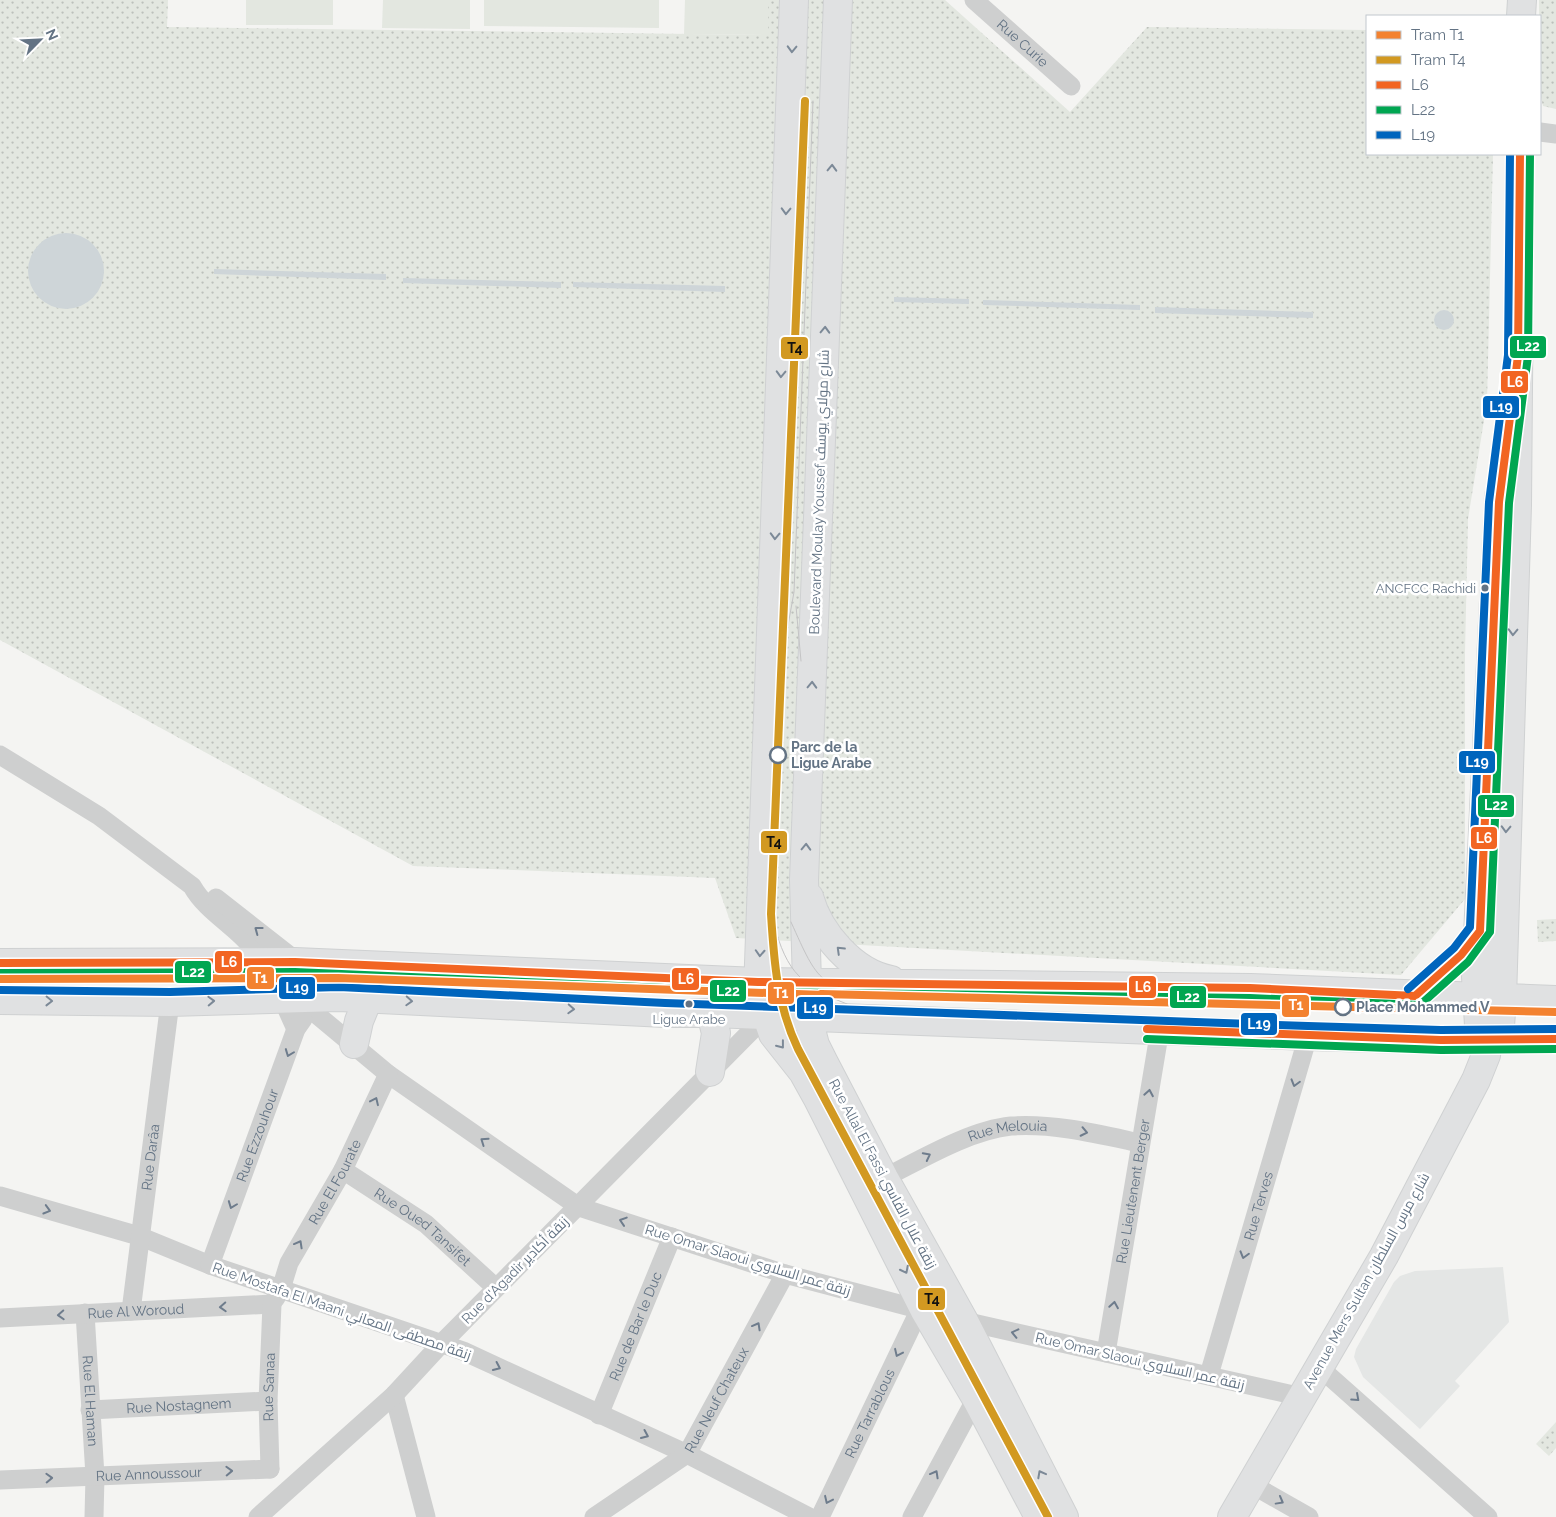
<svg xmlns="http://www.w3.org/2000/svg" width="1556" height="1517" font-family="Raleway,Cairo,sans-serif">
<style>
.built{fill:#e4e6e5}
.grass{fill:#e3e7e0}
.park{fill:url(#park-dots)}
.water{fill:#ced5d8}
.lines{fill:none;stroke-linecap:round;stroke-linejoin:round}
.secondary-casing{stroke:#cfd1d2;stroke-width:30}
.street{stroke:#cecfcf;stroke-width:19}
.secondary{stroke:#e0e1e2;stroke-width:28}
.tram{stroke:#c4c4c5;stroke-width:1}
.bus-1-casing{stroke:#fff;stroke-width:11}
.bus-2-casing{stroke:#fff;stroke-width:11}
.bus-3-casing{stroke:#fff;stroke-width:11}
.bus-1{stroke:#f26522;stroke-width:8}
.bus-2{stroke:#00a651;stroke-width:8}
.bus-3{stroke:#0065bd;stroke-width:8}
.tram-1-casing{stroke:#fff;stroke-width:11}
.tram-2-casing{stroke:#fff;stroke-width:11}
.tram-1{stroke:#f38230;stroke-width:8}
.tram-2{stroke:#d29921;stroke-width:8}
.oneway{stroke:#7c8997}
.oneway2{stroke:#6e7c8c}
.bus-dot{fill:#637384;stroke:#fff;stroke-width:2}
.stop-dot{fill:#fff;stroke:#637384;stroke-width:2.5}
.labels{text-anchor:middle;stroke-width:5;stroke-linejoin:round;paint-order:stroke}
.bus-label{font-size:13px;fill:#637384;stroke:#fff;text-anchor:end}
.street-label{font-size:14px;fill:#637384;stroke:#fff}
.stop-label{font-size:14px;font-weight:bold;fill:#637384;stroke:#fff;text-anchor:start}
.line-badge{stroke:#fff;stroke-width:2}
.badge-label{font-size:14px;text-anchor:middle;font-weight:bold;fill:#fff}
.pale-badge-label{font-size:14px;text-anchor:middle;font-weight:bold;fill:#111}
</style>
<defs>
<pattern id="park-dots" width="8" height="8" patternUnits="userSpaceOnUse" patternTransform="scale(1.25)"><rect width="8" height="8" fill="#e3e7e0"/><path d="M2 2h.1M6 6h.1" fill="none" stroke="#bcc0bb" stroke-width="1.8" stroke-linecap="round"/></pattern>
</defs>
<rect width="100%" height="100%" fill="#f4f4f2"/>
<path class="built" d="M1503,1267l6,55 -54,59 5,5 -40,43 -57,-52 -9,-20 2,-8 38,-67 6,-6 15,-5z"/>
<path class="grass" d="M246,0h87v25h-87z
M383,0h87v29l-88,-1z
M484,0h175v28l-175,-2z
M685,0h83v35l-84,-1z"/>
<path class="park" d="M0,0h168l-1,27 601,8v-35h177l125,112 77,-85 220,3v124h126l-6,248 -19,117 -3,134v246l-64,76 -665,-37 -21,-60 -302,-12 -413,-226z
M1539,0h17v109l-13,-3 -3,-13z
M1556,919v22l-18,1 -1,-22z
M1556,1422v26l-7,8 -13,-12z"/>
<path class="water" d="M28 271a38 38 0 1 1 76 0a38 38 0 1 1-76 0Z
M214,269l172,5v6l-172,-6z
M403,278l158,4v6l-158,-5z
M573,282l152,4v6l-152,-5z
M894,297l75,2v5l-75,-2z
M983,300l157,5v5l-157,-5z
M1155,307l158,5v6l-158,-5z
M1434 320a10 10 0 1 1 20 0a10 10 0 1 1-20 0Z"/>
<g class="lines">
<g class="secondary-casing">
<path id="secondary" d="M794,0l-36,991 15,43 30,38 15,27 107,212 51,87 63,119
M838,0l-34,880 4,138 7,27 8,16 61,117 80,143 100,196
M1521,16l1,-16
M809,897c10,36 44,76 82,83
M0,963l295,-1 463,20 492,6 306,12
M1415,996l46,-41 19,-24
M0,1000l170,2 169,-5 326,16h46l597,23 133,4 115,-1
M1488,1040l12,-14 2,-27 15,-494 3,-351
M1488,1040l-9,-15 -3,-48 23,-481
M354,1044l5,-23 9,-22
M710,1072l6,-39 -5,-20
M1232,1517l152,-261 92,-176 10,-25 2,-15"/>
</g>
<g class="street">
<path id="s1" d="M974,0l97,86"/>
<path d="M1540,132l16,2"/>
<path d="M0,755l99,61 93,70c14,25 42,39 60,61 20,23 31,55 44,82"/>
<path d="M216,898l74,58 5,6 14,46"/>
<path d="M310,1009l78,65 191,133 206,67 179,47 338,76"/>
<path id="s2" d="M343,1170l83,54 70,64"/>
<path id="s3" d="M884,1178c36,-18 86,-48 127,-52 43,-3 87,8 129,17"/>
<path d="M0,1196l139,40 71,29 253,86 224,103 122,63"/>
<path id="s4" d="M210,1265l86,-236 7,-10"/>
<path id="s5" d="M275,1299l6,-10 8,-26 54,-93 45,-96"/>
<path id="s6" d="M131,1311l39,-309"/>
<path id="s7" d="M85,1313l10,163 -1,41"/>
<path id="s8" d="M0,1318l272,-14"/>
<path id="s9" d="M1106,1353l54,-324"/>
<path d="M1319,1367l169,150"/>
<path id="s10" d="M1209,1375l99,-339"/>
<path d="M394,1395l32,122"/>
<path id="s11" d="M90,1410l178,-9"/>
<path id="s12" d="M599,1415l73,-178"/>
<path id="s13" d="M270,1469l-2,-68 4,-97"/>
<path id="s14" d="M0,1480l270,-11"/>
<path d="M1251,1484l58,33"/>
<path d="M258,1517l136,-122 48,-52 324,-327"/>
<path id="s15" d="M594,1517l93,-63 98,-180"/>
<path id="s16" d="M820,1517l100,-208"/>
<path d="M912,1517l68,-126"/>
</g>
<use href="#secondary" class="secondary"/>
<path class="tram" d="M796,606l5,55
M782,659l12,-67 19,-491
M771,914c14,53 24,70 76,90
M791,922c28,62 28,66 97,74"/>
<g class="bus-1-casing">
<path id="bus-1" d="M0,963l295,-1 463,20 492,6 165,8 46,-41 19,-24 19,-429 19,-146 2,-202
M1147,1029l294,11 115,-1"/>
</g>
<g class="bus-2-casing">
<path id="bus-2" d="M0,973l295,-1 463,20 492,6 170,7 48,-43 22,-30 19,-429 19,-147 2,-202
M1147,1039l294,11 115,-1"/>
</g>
<g class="bus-3-casing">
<path id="bus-3" d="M1408,989l46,-41 16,-21 19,-425 19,-147 2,-201
M0,990l170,2 169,-5 326,16 643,23 133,4 115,-1"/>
</g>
<use href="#bus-1" class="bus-1"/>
<use href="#bus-2" class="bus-2"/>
<use href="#bus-3" class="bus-3"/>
<g class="tram-1-casing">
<path id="tram-1" d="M0,979l338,-1 486,17 -3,-1 735,18"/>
</g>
<g class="tram-2-casing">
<path id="tram-2" d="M805,101l-34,813c3,48 6,91 27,135l250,468"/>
</g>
<use href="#tram-1" class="tram-1"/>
<use href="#tram-2" class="tram-2"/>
</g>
<defs><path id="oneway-chevron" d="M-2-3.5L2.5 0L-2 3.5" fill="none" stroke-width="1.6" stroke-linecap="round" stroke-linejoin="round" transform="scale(1.25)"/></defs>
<g class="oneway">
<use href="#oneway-chevron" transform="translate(792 49) rotate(92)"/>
<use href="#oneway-chevron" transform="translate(832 168) rotate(-88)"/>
<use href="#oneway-chevron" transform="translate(786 211) rotate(92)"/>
<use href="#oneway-chevron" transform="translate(825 330) rotate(-88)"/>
<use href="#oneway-chevron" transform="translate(781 374) rotate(92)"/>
<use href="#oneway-chevron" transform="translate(775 536) rotate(92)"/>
<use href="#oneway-chevron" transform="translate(1513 632) rotate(92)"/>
<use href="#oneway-chevron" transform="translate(812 685) rotate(-88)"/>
<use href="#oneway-chevron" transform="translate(1506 829) rotate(92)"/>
<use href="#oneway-chevron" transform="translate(806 847) rotate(-88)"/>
<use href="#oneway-chevron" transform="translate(840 950) rotate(-136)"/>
<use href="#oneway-chevron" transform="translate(760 953) rotate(93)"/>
<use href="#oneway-chevron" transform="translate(49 1001) rotate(1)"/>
<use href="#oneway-chevron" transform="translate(211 1001) rotate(-2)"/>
<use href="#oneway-chevron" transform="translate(409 1001) rotate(3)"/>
<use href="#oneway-chevron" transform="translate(571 1009) rotate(3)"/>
<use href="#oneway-chevron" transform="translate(781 1045) rotate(52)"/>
<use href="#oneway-chevron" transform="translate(905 1270) rotate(63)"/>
<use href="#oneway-chevron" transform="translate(1041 1474) rotate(-118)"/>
</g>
<g class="oneway2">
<use href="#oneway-chevron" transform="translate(258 930) rotate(-143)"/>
<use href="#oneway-chevron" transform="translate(289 1053) rotate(111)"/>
<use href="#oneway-chevron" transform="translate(1295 1083) rotate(106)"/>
<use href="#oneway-chevron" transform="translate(1149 1093) rotate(-80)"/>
<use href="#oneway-chevron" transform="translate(375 1101) rotate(-65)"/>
<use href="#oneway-chevron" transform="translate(1084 1132) rotate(12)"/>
<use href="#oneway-chevron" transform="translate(484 1141) rotate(-145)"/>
<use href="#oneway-chevron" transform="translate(927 1156) rotate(-27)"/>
<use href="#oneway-chevron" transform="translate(232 1205) rotate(111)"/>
<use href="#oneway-chevron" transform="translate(47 1210) rotate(16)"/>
<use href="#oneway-chevron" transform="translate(623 1221) rotate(-162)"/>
<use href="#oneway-chevron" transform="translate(299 1244) rotate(-61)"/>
<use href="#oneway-chevron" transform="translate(1244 1255) rotate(106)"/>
<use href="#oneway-chevron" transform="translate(1114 1305) rotate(-81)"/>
<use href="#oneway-chevron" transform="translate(223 1307) rotate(177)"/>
<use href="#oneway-chevron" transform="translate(61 1315) rotate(177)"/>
<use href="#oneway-chevron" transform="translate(757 1326) rotate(-61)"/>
<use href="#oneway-chevron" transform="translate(1015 1333) rotate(-167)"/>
<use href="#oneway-chevron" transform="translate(898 1353) rotate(115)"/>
<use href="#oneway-chevron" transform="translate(497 1367) rotate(25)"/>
<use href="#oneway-chevron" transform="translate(1356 1398) rotate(42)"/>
<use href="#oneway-chevron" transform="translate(645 1435) rotate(24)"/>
<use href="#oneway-chevron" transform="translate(229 1471) rotate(-2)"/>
<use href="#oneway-chevron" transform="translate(935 1474) rotate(-61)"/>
<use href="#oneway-chevron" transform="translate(49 1478) rotate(-2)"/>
<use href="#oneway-chevron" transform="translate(828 1500) rotate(115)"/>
<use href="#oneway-chevron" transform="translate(1280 1501) rotate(29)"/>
</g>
<g class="bus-dot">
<circle cx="1485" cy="588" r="4.5"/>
<circle cx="689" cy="1004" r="4.5"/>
</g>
<g class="stop-dot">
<circle cx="778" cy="755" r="8"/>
<circle cx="1343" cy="1007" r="8"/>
</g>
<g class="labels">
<g class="bus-label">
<text x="1476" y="593">ANCFCC Rachidi</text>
<text x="689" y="1024" text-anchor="middle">Ligue Arabe</text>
</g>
<g class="street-label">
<text dy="5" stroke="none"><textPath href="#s1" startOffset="65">Rue Curie</textPath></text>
<text transform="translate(819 492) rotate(-88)" y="5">Boulevard Moulay Youssef شارع مولاي يوسف</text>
<text dy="5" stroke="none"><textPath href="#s3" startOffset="134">Rue Melouia</textPath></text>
<text dy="5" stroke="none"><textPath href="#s4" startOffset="138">Rue Ezzouhour</textPath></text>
<text dy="5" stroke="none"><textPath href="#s6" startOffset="155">Rue Darâa</textPath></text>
<text transform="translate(883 1174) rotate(62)" y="5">Rue Allal El Fassi زنقة علال الفاسي</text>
<text dy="5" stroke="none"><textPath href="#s5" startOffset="132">Rue El Fourate</textPath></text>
<text dy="5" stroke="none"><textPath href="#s9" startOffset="164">Rue Lieutenent Berger</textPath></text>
<text dy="5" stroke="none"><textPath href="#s10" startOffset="176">Rue Terves</textPath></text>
<text dy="5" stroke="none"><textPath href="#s2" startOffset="98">Rue Oued Tansifet</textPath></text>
<text transform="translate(748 1260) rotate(17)" y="5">Rue Omar Slaoui زنقة عمر السلاوي</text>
<text transform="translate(515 1270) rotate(-45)" y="5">Rue d'Agadir زنقة أكادير</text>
<text transform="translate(1366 1281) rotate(-61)" y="5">Avenue Mers Sultan شارع مرس السلطان</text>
<text dy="5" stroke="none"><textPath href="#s8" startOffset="136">Rue Al Woroud</textPath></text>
<text transform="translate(342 1311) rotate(19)" y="5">Rue Mostafa El Maani زنقة مصطفى المعاني</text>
<text dy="5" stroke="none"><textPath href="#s12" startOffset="96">Rue de Bar le Duc</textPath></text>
<text transform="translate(1140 1361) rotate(13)" y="5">Rue Omar Slaoui زنقة عمر السلاوي</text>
<text dy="5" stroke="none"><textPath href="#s13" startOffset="82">Rue Sanaa</textPath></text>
<text dy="5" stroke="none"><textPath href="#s7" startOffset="88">Rue El Haman</textPath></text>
<text dy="5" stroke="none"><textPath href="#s15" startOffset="174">Rue Neuf Chateux</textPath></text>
<text dy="5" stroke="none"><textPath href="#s11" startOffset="89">Rue Nostagnem</textPath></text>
<text dy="5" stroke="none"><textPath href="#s16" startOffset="115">Rue Tarrablous</textPath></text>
<text dy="5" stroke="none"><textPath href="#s14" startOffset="149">Rue Annoussour</textPath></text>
</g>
<g class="stop-label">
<text x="791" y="752">Parc de la<tspan x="791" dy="16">Ligue Arabe</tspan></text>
<text x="1356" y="1012">Place Mohammed V</text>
</g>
</g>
<g class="line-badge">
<rect x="1509" y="335" width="38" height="24" rx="5" fill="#00a651"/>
<rect x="780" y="336" width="29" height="24" rx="5" fill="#d29921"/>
<rect x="1500" y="370" width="29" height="24" rx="5" fill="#f26522"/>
<rect x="1482" y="395" width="38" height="24" rx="5" fill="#0065bd"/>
<rect x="1458" y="750" width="38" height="24" rx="5" fill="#0065bd"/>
<rect x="1477" y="794" width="38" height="24" rx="5" fill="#00a651"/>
<rect x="1470" y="826" width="28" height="24" rx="5" fill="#f26522"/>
<rect x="760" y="830" width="28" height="24" rx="5" fill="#d29921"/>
<rect x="214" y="950" width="29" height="24" rx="5" fill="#f26522"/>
<rect x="174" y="960" width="38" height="24" rx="5" fill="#00a651"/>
<rect x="246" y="966" width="29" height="24" rx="5" fill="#f38230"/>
<rect x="671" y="967" width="29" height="24" rx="5" fill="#f26522"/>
<rect x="1128" y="975" width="29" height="24" rx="5" fill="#f26522"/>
<rect x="278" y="976" width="38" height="24" rx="5" fill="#0065bd"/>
<rect x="709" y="979" width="38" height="24" rx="5" fill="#00a651"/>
<rect x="767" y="981" width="28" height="24" rx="5" fill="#f38230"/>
<rect x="1169" y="985" width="38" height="24" rx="5" fill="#00a651"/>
<rect x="1281" y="994" width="29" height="24" rx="5" fill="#f38230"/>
<rect x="796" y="996" width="38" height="24" rx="5" fill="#0065bd"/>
<rect x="1240" y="1012" width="38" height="24" rx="5" fill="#0065bd"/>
<rect x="917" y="1287" width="29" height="24" rx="5" fill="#d29921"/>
</g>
<g class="badge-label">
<text x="1528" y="351">L22</text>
<text x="1515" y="387">L6</text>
<text x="1501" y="412">L19</text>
<text x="1477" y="767">L19</text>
<text x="1496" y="810">L22</text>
<text x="1484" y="843">L6</text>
<text x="229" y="967">L6</text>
<text x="193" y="977">L22</text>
<text x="260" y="983">T1</text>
<text x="686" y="984">L6</text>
<text x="1143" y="992">L6</text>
<text x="297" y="993">L19</text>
<text x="728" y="996">L22</text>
<text x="781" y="998">T1</text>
<text x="1188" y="1002">L22</text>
<text x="1296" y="1010">T1</text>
<text x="815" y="1013">L19</text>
<text x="1259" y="1029">L19</text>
</g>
<g class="pale-badge-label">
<text x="795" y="353">T4</text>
<text x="774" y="847">T4</text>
<text x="932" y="1304">T4</text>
</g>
<rect x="1366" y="15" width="175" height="140" fill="#ffffff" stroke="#c1c7ce"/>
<rect x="1376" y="31" width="25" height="8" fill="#f38230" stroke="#c1c7ce"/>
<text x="1411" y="40" font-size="15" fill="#637384">Tram T1</text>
<rect x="1376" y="56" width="25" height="8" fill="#d29921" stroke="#c1c7ce"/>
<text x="1411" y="65" font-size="15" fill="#637384">Tram T4</text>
<rect x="1376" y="81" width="25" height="8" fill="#f26522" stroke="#c1c7ce"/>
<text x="1411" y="90" font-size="15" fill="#637384">L6</text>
<rect x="1376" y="106" width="25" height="8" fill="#00a651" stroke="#c1c7ce"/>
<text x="1411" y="115" font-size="15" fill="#637384">L22</text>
<rect x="1376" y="131" width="25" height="8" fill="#0065bd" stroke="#c1c7ce"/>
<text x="1411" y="140" font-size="15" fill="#637384">L19</text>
<g transform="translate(40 40) rotate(66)" stroke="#ffffff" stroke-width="4" paint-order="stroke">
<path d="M0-4L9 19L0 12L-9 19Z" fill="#637384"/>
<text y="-8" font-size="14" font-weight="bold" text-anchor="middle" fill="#637384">N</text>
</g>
</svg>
